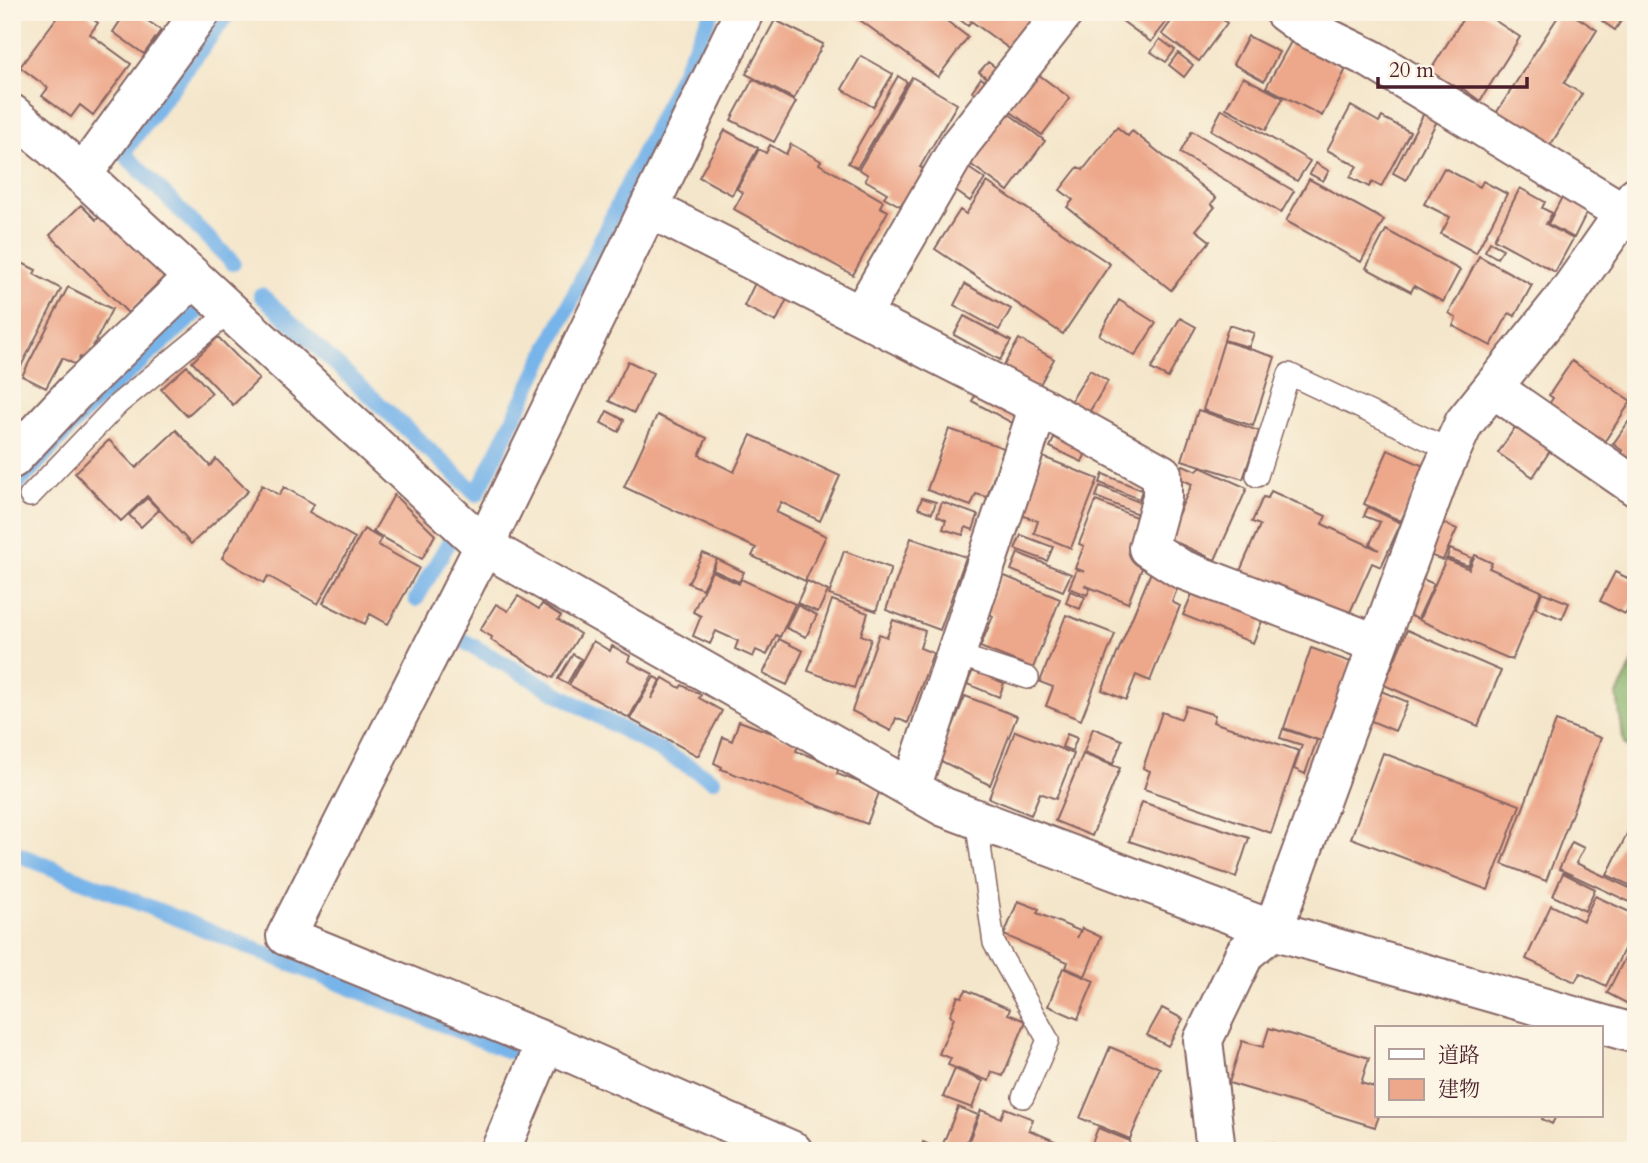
<svg xmlns="http://www.w3.org/2000/svg" width="1648" height="1163" font-family="Cardo,'Noto Serif JP',serif">
<style>
.forest{fill:#86b26a;stroke:#68684a;stroke-width:2}
.lines{fill:none;stroke-linecap:round;stroke-linejoin:round}
.stream{stroke:#77b4e9;stroke-width:16}
.building{fill:#eda78a}
.lane-casing{stroke:#866563;stroke-width:24}
.street-casing{stroke:#866563;stroke-width:42}
.lane{stroke:#fff;stroke-width:21}
.street{stroke:#fff;stroke-width:38}
</style>
<rect width="100%" height="100%" fill="#fcf5e5"/>
<filter id="ink" filterUnits="userSpaceOnUse"><feTurbulence type="fractalNoise" baseFrequency=".0143" numOctaves="2"/><feDisplacementMap in="SourceGraphic" scale="14" xChannelSelector="R" yChannelSelector="G"/><feConvolveMatrix kernelMatrix="1 2 1 2 8 2 1 2 1" color-interpolation-filters="sRGB"/></filter>
<filter id="wash" filterUnits="userSpaceOnUse"><feTurbulence type="fractalNoise" baseFrequency=".00686" numOctaves="4" result="noise"/><feDisplacementMap in="SourceGraphic" scale="28" xChannelSelector="R" yChannelSelector="G"/><feGaussianBlur stdDeviation="1.57" result="paint"/><feColorMatrix in="noise" values="0 0 0 0 0 0 0 0 0 0 0 0 0 0 0 0 0 1.4 0 .05"/><feComposite in="paint" operator="in"/></filter>
<g filter="url(#wash)">
<rect width="100%" height="100%" fill="#f4e6ca"/>
<path class="forest" d="M1636,656v100l-12,-12 -7,-49z"/>
<g class="lines">
<path class="stream" d="M229,12l-106,141 110,110
M261,295l216,199 235,-482
M12,490l73,-79 118,-104
M416,599l33,-57
M460,639l253,141
M12,852l497,199"/>
</g>
<g id="blocks">
<path class="building" d="M61,12h23l14,11 -8,11 41,30 -38,51 -13,-10 -9,12 -29,-21 6,-8 -28,-21z
M126,12h9l26,18 -17,24 -31,-22z
M849,12h86l33,25 -30,40z
M950,12h89l-28,38 -40,-29 -3,5z
M1110,12h64l-23,30z
M1178,12h35l14,11 -28,38 -37,-27z
M1467,12h15l38,25 -40,64 -18,-13 -5,7 -30,-19z
M1561,12h8l28,18 -33,53 18,11 -34,55 -53,-34z
M1608,12h19l-12,18 -13,-9z
M775,20l48,24 -29,55 -48,-25z
M1248,36l31,16 -15,29 -31,-17z
M1160,39l15,11 -9,12 -15,-10z
M1292,40l54,29 -24,47 -56,-29z
M1178,53l15,12 -9,12 -15,-12z
M861,56l32,18 -20,33 -31,-18z
M988,62l14,10 -8,11 -15,-11z
M1035,72l35,26 -28,37 -35,-26z
M898,76l9,6 -50,86 -9,-5z
M912,77l45,27 -37,63 8,4 -19,32 -5,-3 -4,6 -16,-9 3,-4 -22,-13 3,-5 -9,-6z
M1243,77l40,21 -17,32 -40,-22z
M981,78l11,8 -10,12 -10,-7z
M753,79l43,23 -22,40 -43,-22z
M1351,106l28,16 3,-5 28,15 -29,55 -9,-5 -3,5 -19,-10 7,-11 -30,-16z
M1222,109l88,52 -13,20 -86,-51z
M1004,110l41,31 -37,50 -42,-30z
M1424,113l13,8 -31,59 -13,-7z
M1117,127l11,9 4,-5 84,67 -5,6 4,3 -19,23 14,11 -39,49 -104,-83 6,-7 -13,-10 18,-23 5,3z
M725,130l33,18 -26,47 -33,-18z
M1192,131l102,60 -13,22 -101,-60z
M791,144l30,17 -2,3 64,37 -3,6 8,4 -35,64 -119,-66 9,-16 -6,-4 22,-40 7,4 4,-8 16,9z
M1316,163l13,8 -6,10 -13,-7z
M964,165l21,14 -15,22 -20,-14z
M1444,168l36,19 3,-6 24,13 -31,59 -35,-19 9,-17 -26,-13z
M1309,179l75,41 -23,42 -75,-41z
M987,182l123,82 -47,70 -128,-85 25,-39 6,4z
M1520,188l25,14 -3,6 10,5 -6,11 27,15 -18,33 -61,-33z
M1563,195l26,13 -15,30 -26,-14z
M81,205l15,15 6,-6 62,63 -36,36 -78,-78z
M1386,230l74,40 -17,32 -29,-16 -3,6 -45,-24z
M1490,242l13,7 -6,9 -12,-7z
M1479,256l53,29 -17,31 -6,-3 -18,33 -38,-20 3,-8 -7,-5z
M12,258l24,12 -2,4 27,15 -43,83 -6,-3z
M755,283l32,16 -11,23 -32,-16z
M965,284l46,25 -12,21 -45,-25z
M68,287l44,22 -26,51 -6,-3 -4,8 -14,-7 -16,30 -24,-12z
M1119,300l37,23 -21,33 -36,-21z
M964,316l47,25 -11,19 -46,-25z
M1180,318l16,9 -28,51 -17,-9z
M1229,325l25,8 -5,14 -25,-7z
M218,337l41,42 -26,26 -41,-43z
M1019,339l35,20 -17,31 -36,-20z
M1224,341l51,16 -22,69 -50,-16z
M628,361l25,12 -19,40 -25,-12z
M1572,361l59,40 -30,46 -56,-37 8,-12 -4,-3z
M187,366l25,27 -25,23 -26,-27z
M1090,370l18,11 -20,33 -18,-11z
M981,385l39,23 -8,15 -40,-22z
M1198,410l61,21 -16,48 -61,-19z
M607,411l17,9 -5,12 -18,-9z
M1636,411v61l-18,-12 5,-9 -10,-7z
M657,415l50,23 -8,17 35,17 17,-37 89,41 -20,45 -39,-19 -5,10 50,24 -21,45 -53,-25 4,-8 -132,-61z
M1518,423l35,23 -20,31 -35,-24z
M949,429l55,19 -17,49 -11,-3 -5,12 -44,-16z
M176,430l34,36 6,-7 32,32 -57,53 -44,-48 -26,25 -46,-48 34,-33 27,28z
M1056,434l32,14 -6,14 -32,-15z
M1388,450l38,17 -25,54 -37,-17z
M1043,457l55,22 -27,69 -37,-15 4,-12 -17,-6z
M1183,465l14,6 3,-4 47,21 -32,72 -48,-22 25,-54 -15,-7z
M1103,474l39,16 -3,9 -39,-16z
M262,485l17,10 5,-8 30,17 -5,8 46,26 -37,66 -50,-28 -4,7 -42,-25z
M1100,486l44,18 -4,11 -44,-18z
M1271,491l55,25 -4,8 57,26 -9,-6 10,-22 -16,-6 4,-9 33,16 -20,44 -9,-4 -25,56 -107,-48 20,-46 -8,-3 11,-25 5,1z
M394,495l41,40 -13,24 -49,-27z
M147,498l12,12 -18,17 -12,-12z
M922,498l14,4 -4,11 -14,-5z
M1096,501l45,18 -13,32 18,7 -18,45 -44,-18 6,4 -3,6 -18,-7 8,-19 8,3 -10,-4 9,-22 -5,-2z
M942,502l36,13 -5,15 -7,-3 -3,8 -20,-6 3,-9 -9,-4z
M1443,523l14,6 -14,31 -14,-5z
M364,529l17,10 -3,6 41,23 -31,56 -18,-10 -5,10 -42,-21z
M1021,535l32,12 -6,14 -32,-12z
M911,538l55,19 -26,73 -54,-20z
M1450,549l22,9 -4,8 -21,-8z
M844,551l47,17 -15,43 -47,-16z
M703,553l14,6 -15,30 -14,-6z
M1018,553l53,21 -8,17 -52,-21z
M1475,555l17,8 -3,5 52,23 -29,69 -93,-40 27,-61 23,10z
M717,559l27,13 -5,10 -26,-12z
M712,571l27,13 2,-5 54,25 -15,33 -4,-2 -9,20 -11,-5 -3,7 -18,-8 3,-8 -22,-10 -6,13 -17,-8 8,-20 -8,-4z
M1151,572l28,12 -7,18 8,4 -30,75 -14,-6 -10,25 -24,-10z
M1615,572l21,10v12l-11,20 -25,-13z
M1002,575l58,24 -27,69 -53,-21 13,-31 -6,-4z
M1418,577l16,7 -16,35 -15,-6z
M807,581l21,10 -10,21 -21,-9z
M1196,585l69,29 -12,29 -70,-28z
M1070,591l15,6 -5,12 -14,-6z
M1542,592l27,11 -7,16 -26,-11z
M518,596l21,13 3,-5 19,12 -3,4 22,14 -27,44 -62,-38 1,-3 -12,-7 16,-26 12,7z
M832,600l36,13 -7,22 10,4 -17,49 -46,-17z
M797,605l20,10 -11,22 -20,-9z
M1066,615l49,19 -34,86 -35,-14 7,-19 -13,-5z
M893,620l32,11 -5,17 13,5 -25,70 -12,-5 -5,13 -39,-20 27,-77 8,3z
M1407,630l94,41 -23,55 -94,-41z
M779,639l24,12 -16,34 -24,-11z
M593,641l17,10 2,-5 18,10 -2,5 25,13 -24,44 -60,-33z
M1311,648l40,14 -27,80 -40,-14z
M573,654l8,5 -14,25 -9,-5z
M973,670l31,13 -5,14 -32,-13z
M654,677l6,3 -9,19 12,-21 17,10 2,-3 19,10 -2,3 23,13 -24,45 -68,-37z
M1381,691l27,11 -13,29 -26,-11z
M965,696l52,20 -27,69 -51,-25z
M1186,706l29,9 -2,7 86,29 -28,82 -127,-44 6,-18 -7,-3 19,-56 19,7z
M739,721l60,22 -3,8 43,16 -2,7 43,16 -13,34 -146,-55 1,-2 -8,-4 9,-26 9,4z
M1556,721l45,17 -55,143 -44,-17z
M1093,728l29,12 -9,24 -29,-12z
M1283,729l34,11 -12,34 -11,-5 8,-24 -22,-7z
M1015,731l59,23 -18,45 -16,-6 -9,22 -42,-17z
M1067,734l10,4 -5,13 -10,-4z
M1383,753l137,52 -32,85 -137,-52z
M1083,754l37,14 -28,68 -37,-15z
M1142,802l107,36 -13,39 -107,-36z
M1636,815v73l-29,-13z
M1572,842l12,6 -8,15 60,28v14l-77,-36z
M1563,873l32,16 -10,22 -32,-15z
M1595,896l41,19v10l-30,61 -26,-13 -5,9 -49,-23 25,-54 32,16z
M1018,901l21,8 -2,4 43,18 -3,7 5,-10 19,9 -16,39 -19,-8 2,-6 -64,-27z
M1627,954l9,4v50l-29,-15z
M1063,968l31,13 -16,38 -30,-13z
M966,990l44,19 -2,5 18,7 -23,55 -11,-4 -3,9 -41,-16 3,-7 -12,-4 15,-36 -4,-3 8,-19 4,1z
M1162,1008l21,11 -15,27 -21,-11z
M1269,1028l100,30 -8,25 16,5v28h2l-4,11 -146,-44 13,-42 21,6z
M1110,1047l50,21 -30,71 -50,-21z
M955,1069l28,12 -11,27 -29,-11z
M958,1107l20,8 -15,36h-23z
M1005,1108l28,11 -4,11 49,21h-113l16,-41 20,8z
M1543,1116h13l-4,8 -10,-5z
M1098,1128l32,13 -4,10h-37z
M923,1142l16,7 -1,2h-18z
M1273,1144l1,7h-35v-2z"/>
</g>
</g>
<g filter="url(#ink)">
<use href="#blocks" fill-opacity="0" stroke="#866563" stroke-width="2"/>
<g class="lines">
<g class="lane-casing">
<path id="lane" d="M1257,476l32,-102 163,77
M30,496l88,-92 112,-92
M955,654l73,24
M976,819l18,124 54,97 -25,57"/>
</g>
<g class="street-casing">
<path id="street" d="M744,12l-260,534 -198,390 260,106 247,109
M1284,12l19,14 68,33 253,154
M12,114l37,30 435,402 460,261 329,123 363,104
M82,175l119,-163
M649,208l390,198 123,68v23l-14,51 33,21 197,75
M861,315l100,-172 103,-131
M1493,388l143,99
M12,459l62,-66 119,-115
M911,788l128,-382
M500,1151l46,-109
M1216,1151l-13,-111 42,-87 28,-23 167,-455 24,-52 102,-127 70,-100"/>
</g>
<use href="#lane" class="lane"/>
<use href="#street" class="street"/>
</g>
</g>
<rect width="1648" height="1163" fill="none" stroke="#fcf5e5" stroke-width="42"/>
<rect x="1375" y="1026" width="228" height="91" fill="#fcf5e5" stroke="#b59f9b" stroke-width="2"/>
<rect x="1389" y="1049" width="35" height="10" fill="#ffffff" stroke="#b59f9b" stroke-width="2"/>
<text x="1438" y="1062" font-size="21" fill="#4a1f2b">道路</text>
<rect x="1389" y="1079" width="35" height="21" fill="#eda78a" stroke="#b59f9b" stroke-width="2"/>
<text x="1438" y="1096" font-size="21" fill="#4a1f2b">建物</text>
<path d="M1378 77v10h149v-10" fill="none" stroke="#4a1f2b" stroke-width="3.5"/>
<text x="1389" y="77" font-size="21" fill="#4a1f2b" stroke="#fcf5e5" stroke-width="5" paint-order="stroke">20 m</text>
</svg>
